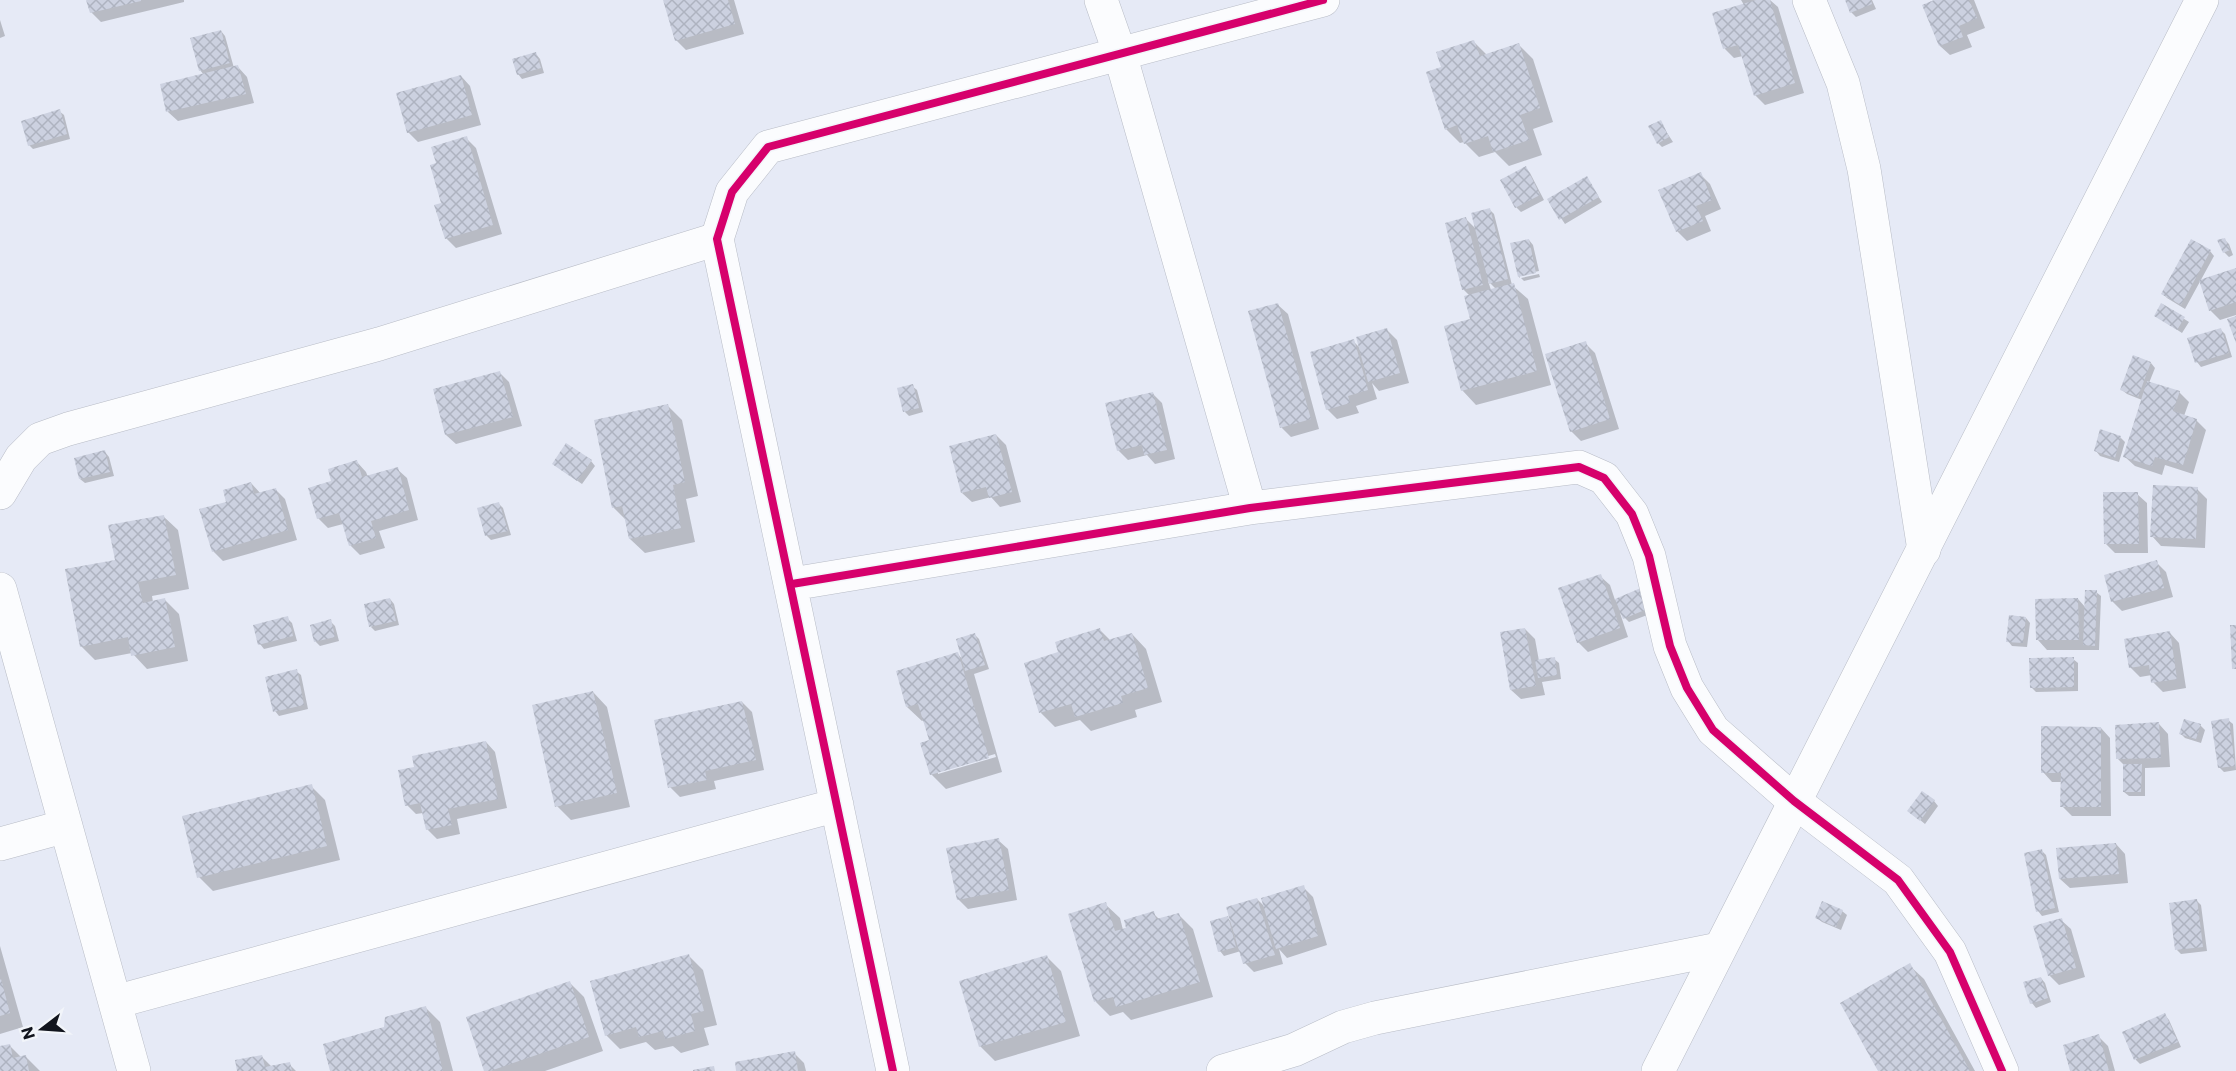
<svg xmlns="http://www.w3.org/2000/svg" width="2236" height="1071" font-family="Commissioner,sans-serif">
<style>
.shadow{fill:#0003;fill-rule:evenodd}
.building{fill:url(#building-cross-hatch)}
.lines{fill:none;stroke-linecap:round;stroke-linejoin:round}
.minor-casing{stroke:#b8bcc6;stroke-width:34}
.major-casing{stroke:#b8bcc6;stroke-width:34}
.minor{stroke:#fbfcfe;stroke-width:33}
.major{stroke:#fbfcfe;stroke-width:33}
.cycleway-casing{stroke:#f2f5fa;stroke-width:11}
.cycleway{stroke:#d6006c;stroke-width:8}
</style>
<defs>
<pattern id="building-cross-hatch" width="8" height="8" patternUnits="userSpaceOnUse" patternTransform="scale(1.5)"><rect width="8" height="8" fill="#ccd1e0"/><path d="M0 0l8 8M0 8l8-8" fill="none" stroke="#aeb3c0"/></pattern>
</defs>
<rect width="100%" height="100%" fill="#e6eaf6"/>
<path class="shadow" d="M88,0h96v2l-83,20 -10,-10z
M667,0h67l10,34 -58,16 -10,-10z
M1741,0h29l8,7 26,86 -39,12 -10,-10 -12,-39 -9,2 -9,-9 -11,-35 30,-9z
M1846,0h26l4,9 -20,8 -5,-5z
M1938,0h36l11,28 -18,7 5,12 -22,8 -10,-9z
M0,20l5,16 -5,2z
M221,31l4,5 9,32 4,-1 9,10 7,26 -76,18 -10,-9 -7,-27 43,-10 -4,-5z
M1474,42l13,13 32,-10 14,14 20,63 -20,7 9,26 -33,11 -14,-14 -16,5 -15,-15 -4,1 -14,-14 -3,-61z
M536,54l4,5 4,14 -22,6 -4,-5z
M461,76l9,10 11,39 -63,17 -10,-10z
M59,111l5,4 6,24 -37,10 -4,-4z
M1660,122l13,20 -11,5 -4,-4z
M466,138l10,10 26,86 -46,14 -10,-10 -8,-74z
M1526,168l4,5 14,27 -23,12 -5,-5z
M1700,174l10,10 11,25 -16,7 6,15 -24,10 -10,-10z
M1586,178l16,24 -37,22 -16,-24z
M1490,210l4,4 18,71 16,14 23,86 -75,20 -14,-15 10,-70 -2,-24 -7,-7 3,-70 11,11zM1488,281l8,8 -5,1z
M2224,239l5,5 4,11 -4,2 -5,-5z
M1529,240l4,5 6,26 -19,4v3l-1,-1z
M2210,251l4,5 -29,53 -18,-11 -4,-4z
M2236,270v45l-16,5 -10,-10z
M1539,274l1,3 -16,4 -3,-3z
M1278,305l10,9 31,115 -28,8 -10,-10z
M2162,305l27,17 -7,11 -26,-17z
M2220,329l5,5 7,23 -31,10 -4,-5z
M1387,330l10,10 12,43 -30,8 -7,-8 5,16 -21,7 3,7 -22,6 -10,-10 26,-68 8,8z
M1585,343l10,10 24,76 -38,12 -10,-10z
M2151,363l4,5 -6,15 30,9 10,10 -5,14 12,4 10,10 -13,44 -28,-9 -3,10 -27,-9 -10,-9 17,-57 -15,-6 -5,-4z
M500,373l9,9 13,44 -66,18 -10,-9z
M912,386l5,4 6,22 -14,4 -4,-4z
M1152,393l10,10 13,56 -20,5 -8,-9 -19,5 -10,-10z
M668,406l14,14 16,76 -12,3 9,43 -50,11 -15,-14 -4,-19 -13,-13z
M996,435l10,10 15,57 -21,5 -9,-10 -19,5 -10,-9z
M2120,437l5,5 -6,20 -19,-6 -4,-5z
M105,452l4,5 5,19 -29,7 -5,-4z
M591,461l4,5 -13,18 -23,-16z
M357,462l9,10 2,5 29,-8 10,9 11,42 -39,11 6,17 -25,7 -10,-10 -7,-21 -15,4 -10,-10 15,-36z
M251,483l10,11 14,-5 10,10 12,41 -74,21 -10,-10 15,-48z
M2197,489l10,10 -2,49 -44,-2 -9,-10z
M2137,494l10,9 1,50h-33l-10,-10z
M499,504l4,4 8,27 -20,5 -4,-4z
M163,516l15,14 11,59 -37,7 1,6 12,-2 14,14 9,47 -41,8 -15,-16 -37,7 -14,-14 36,-85z
M2156,562l10,10 7,25 -51,14 -10,-10z
M1600,576l10,9 5,15 28,-11 12,23 -26,10 -9,-9 8,24 -40,15 -10,-10z
M2096,592l5,4 -2,54h-52l-9,-10 40,-41 8,9z
M390,599l4,5 5,21 -24,6 -4,-4z
M287,618l5,5 5,18 -33,8 -4,-5z
M2026,618l4,5 -3,24 -15,-1 -4,-5z
M330,621l5,5 4,15 -19,5 -5,-5z
M1525,629l10,10 4,22 15,-2 5,4 2,16 -19,3 3,13 -24,4 -10,-9z
M1100,630l10,10 22,-6 14,15 16,53 -27,8 2,7 -46,14 -11,-11 -25,7 -14,-14 -15,-49 34,-11z
M2170,633l9,10 7,45 -23,4 -10,-10 -1,-7 -12,2 -10,-10z
M975,635l4,4 10,30 -15,5 28,98 -56,17 -15,-15v-33l-7,-21 -2,1 -15,-14 51,-53 5,6zM995,754l1,3 -58,17v-3z
M2073,659l5,4v28l-42,1 -5,-5z
M296,671l5,4 7,34 -29,7 -4,-5z
M593,692l14,15 23,100 -59,13 -14,-14z
M742,702l10,10 12,58 -50,11 2,8 -36,8 -10,-10z
M2228,720l5,4 3,46 -12,2 -5,-5z
M2159,724l9,10 2,33 -25,1v28h-16l-5,-4v-27l-6,-6z
M2200,725l5,5 -4,13 -16,-5 -4,-4z
M2101,728l9,10 1,78h-39l-10,-10v-24h-10l-9,-10z
M486,742l9,10 12,56 -50,11 3,15 -23,5 -10,-10 -4,-16 -7,1 -9,-9 8,-37z
M311,786l14,14 15,60 -127,31 -14,-14z
M1934,801l4,5 -13,18 -11,-9z
M998,840l10,9 9,51 -49,9 -10,-10z
M2116,844l9,10 3,29 -58,5 -10,-9z
M2041,850l5,5 13,57 -17,4 -4,-5z
M1303,887l10,10 14,48 -40,13 -8,-9 4,15 -29,8 -9,-9 -4,-12 -17,5 -4,-5 7,-33 6,5 24,-24 9,9z
M2196,900l5,5 6,46 -26,3 -4,-4z
M1105,904l15,14 3,12 30,-17 7,7 19,-5 14,14 20,68 -82,23 -8,-8 -13,4 -14,-14z
M1842,911l5,4 -6,15 -19,-8 -5,-4z
M2061,920l10,9 14,48 -26,8 -10,-10z
M0,946l23,81 -23,7z
M689,956l14,14 14,55 -13,3 5,17 -28,8 -8,-7 -18,4 -9,-8 -26,7 -14,-14z
M1047,957l14,14 19,65 -85,25 -14,-14 -20,-65z
M1909,965l15,14 51,92h-95z
M2041,978l4,5 6,19 -15,6 -4,-5z
M570,983l14,14 19,54 -58,20h-59z
M425,1007l15,15 13,49h-121l53,-43z
M2165,1015l4,5 12,27 -41,17 -4,-4 -12,-27z
M2098,1036l10,10 7,25h-43z
M10,1046l12,12 4,-1 14,14h-40v-24z
M794,1053l10,10 2,8h-68z
M261,1056l10,10 18,-2 7,7h-58z"/>
<path class="building" d="M86,0h55v1l-51,12z
M663,0h65l7,24 -60,17z
M1756,0h14l25,83 -41,13 -16,-51 -15,4 -11,-36z
M1845,0h26l1,4 -22,9z
M1934,0h35l8,18 -18,8 4,11 -24,9 -17,-41z
M221,30l9,33 -31,8 -9,-33z
M1474,40l6,16 39,-13 21,65 -20,7 9,25 -36,12 -5,-16 -24,8 -7,-19 -12,5 -19,-58 15,-5 -5,-15z
M536,52l5,16 -24,7 -5,-16z
M238,65l8,29 -80,18 -6,-28z
M461,75l11,40 -65,18 -11,-40z
M60,109l7,25 -39,12 -7,-25z
M1661,120l8,17 -12,7 -9,-18z
M467,136l26,89 -48,14 -11,-34 7,-2 -11,-38 6,-2 -5,-16z
M1526,166l14,29 -25,13 -15,-28z
M1701,172l11,28 -16,6 7,15 -27,11 -18,-42z
M1587,176l12,21 -40,23 -12,-21z
M1490,208l18,71 -19,5 -18,-71z
M1466,217l17,68 -21,5 -17,-67z
M2225,238l5,12 -7,3 -6,-13z
M1529,239l7,34 -18,4 -8,-34z
M2191,239l20,11 -30,55 -20,-11z
M2236,268v34l-27,9 -10,-31z
M1514,283l23,88 -76,20 -17,-65 26,-7 -6,-23z
M1278,303l33,116 -31,9 -32,-117z
M2161,303l24,14 -8,13 -23,-14z
M2236,316v27l-9,-24z
M1387,328l13,45 -32,9 -12,-45z
M2221,328l8,25 -34,10 -8,-25z
M1354,339l14,51 -20,6 2,7 -24,7 -16,-58z
M1586,341l24,78 -40,13 -25,-78z
M2133,355l18,7 -13,35 -18,-7z
M500,371l13,46 -68,18 -12,-46z
M2147,381l33,10 -7,20 24,8 -14,46 -28,-8 -3,9 -29,-9z
M913,384l6,24 -16,4 -6,-24z
M1153,392l14,58 -23,5 -2,-10 -25,6 -12,-48z
M668,404l17,78 -12,3 8,43 -52,11 -7,-33 -10,2 -18,-88z
M2100,429l21,7 -6,22 -21,-7z
M996,434l16,58 -23,6 -3,-11 -25,6 -12,-47z
M566,443l26,17 -15,21 -25,-17z
M105,450l5,22 -31,7 -5,-21z
M357,460l5,17 36,-10 11,43 -38,11 5,17 -27,8 -10,-33 -22,6 -9,-31 23,-7 -3,-12z
M251,482l3,12 22,-6 12,42 -76,22 -13,-43 27,-7 -3,-12z
M2153,485l45,2 -2,52 -46,-2z
M2103,492h35l1,52h-35z
M499,502l9,29 -23,5 -8,-28z
M164,515l12,60 -38,7 5,21 22,-5 10,49 -44,9 -3,-19 -48,10 -15,-78 50,-9 -7,-35z
M2157,560l7,28 -53,14 -7,-27z
M1601,574l19,54 -43,15 -19,-55z
M1643,587l9,20 -29,12 -8,-20z
M2085,590h12l-2,56 -12,-1z
M390,598l6,23 -27,6 -5,-23z
M2078,598l1,42h-43l-1,-41z
M2009,615l17,2 -3,26 -17,-1z
M288,616l5,20 -35,9 -5,-20z
M331,619l4,18 -21,5 -4,-17z
M2230,625h6v44h-4z
M1100,628l4,13 28,-8 16,55 -27,8 2,7 -48,14 -4,-13 -32,9 -15,-50 34,-11 -3,-10z
M1525,628l11,58 -26,4 -10,-58z
M2170,631l7,48 -26,4 -2,-18 -20,3 -5,-29z
M975,633l10,32 -20,6 -9,-32z
M958,652l31,106 -59,17 -10,-32 9,-3 -11,-36 -12,3 -10,-36z
M1555,657l2,18 -19,3 -3,-18z
M2074,657v30l-44,1 -1,-30z
M297,669l7,36 -31,7 -8,-35z
M593,691l24,102 -62,14 -23,-102z
M742,701l14,59 -51,11 2,9 -39,8 -14,-68z
M2229,718l6,48 -17,2 -7,-47z
M2184,719l17,5 -5,15 -17,-5z
M2159,722l2,36 -45,1 -1,-34z
M2041,726l60,1v80h-41l1,-34h-20z
M486,741l12,58 -50,10 4,16 -26,5 -6,-27 -15,3 -7,-36 16,-3 -2,-11z
M2123,764h19l-1,28h-18z
M312,784l15,62 -130,32 -15,-62z
M1922,791l13,9 -15,21 -13,-10z
M999,838l10,52 -52,10 -11,-52z
M2116,843l3,31 -60,5 -3,-31z
M2042,849l13,59 -19,4 -12,-59z
M1304,885l14,51 -42,13 -15,-51z
M1257,898l18,57 -32,9 -17,-57z
M2197,899l6,48 -28,3 -6,-47z
M1822,901l21,9 -7,17 -21,-9z
M1106,902l9,29 11,-3 -2,-8 30,-9 2,8 23,-6 21,69 -84,25 -3,-10 -19,5 -26,-88z
M1228,916l8,31 -18,5 -8,-31z
M2062,918l14,50 -28,8 -15,-50z
M689,954l15,57 -13,3 4,17 -30,8 -2,-8 -24,6 -3,-10 -31,9 -15,-55z
M1047,955l19,67 -87,25 -20,-66z
M1910,963l60,108h-92l-38,-68z
M2041,977l7,21 -18,6 -7,-22z
M1,979l9,34 -10,3v-36z
M570,981l19,56 -99,34h-6l-18,-54z
M426,1006l17,65h-113l-7,-27 61,-17 1,-10z
M2165,1013l13,29 -44,18 -12,-28z
M2099,1034l10,37h-39l-7,-26z
M10,1044l3,14 13,-3 3,16h-29v-25z
M795,1051l3,20h-62l-1,-9z
M262,1055l3,12 25,-5 2,9h-55l-2,-11z
M714,1066l1,5h-22v-1z"/>
<g class="lines">
<g class="minor-casing">
<path id="minor" d="M1101,0l19,54 130,454
M1809,0l34,83 21,86 60,381
M0,493l21,-35 19,-19 28,-10 311,-85 338,-105
M792,584l458,-76 329,-41 25,11 28,36 17,42 21,90 17,42 26,42 81,71 104,79 52,72 52,119
M0,589l134,482
M0,844l66,-18
M115,1002l722,-197
M893,1071l-176,-832 15,-47 36,-45 555,-147
M1223,1071l71,-21 49,-23 32,-9 344,-69"/>
</g>
<g class="major-casing">
<path id="major" d="M1658,1071l544,-1071"/>
</g>
<use href="#minor" class="minor"/>
<use href="#major" class="major"/>
<g class="cycleway-casing">
<path id="cycleway" d="M792,584l458,-76 329,-41 25,11 28,36 17,42 21,90 17,42 26,42 81,71 104,79 52,72 52,119
M893,1071l-176,-832 15,-47 36,-45 555,-147"/>
</g>
<use href="#cycleway" class="cycleway"/>
</g>
<g transform="translate(42 1029) rotate(253)" stroke="#f2f5fa" stroke-width="4.5" paint-order="stroke">
<path d="M0-4.5L10 22L0 15L-10 22Z" fill="#11141d"/>
<text y="-9" font-size="16" font-weight="bold" text-anchor="middle" fill="#11141d">N</text>
</g>
</svg>
